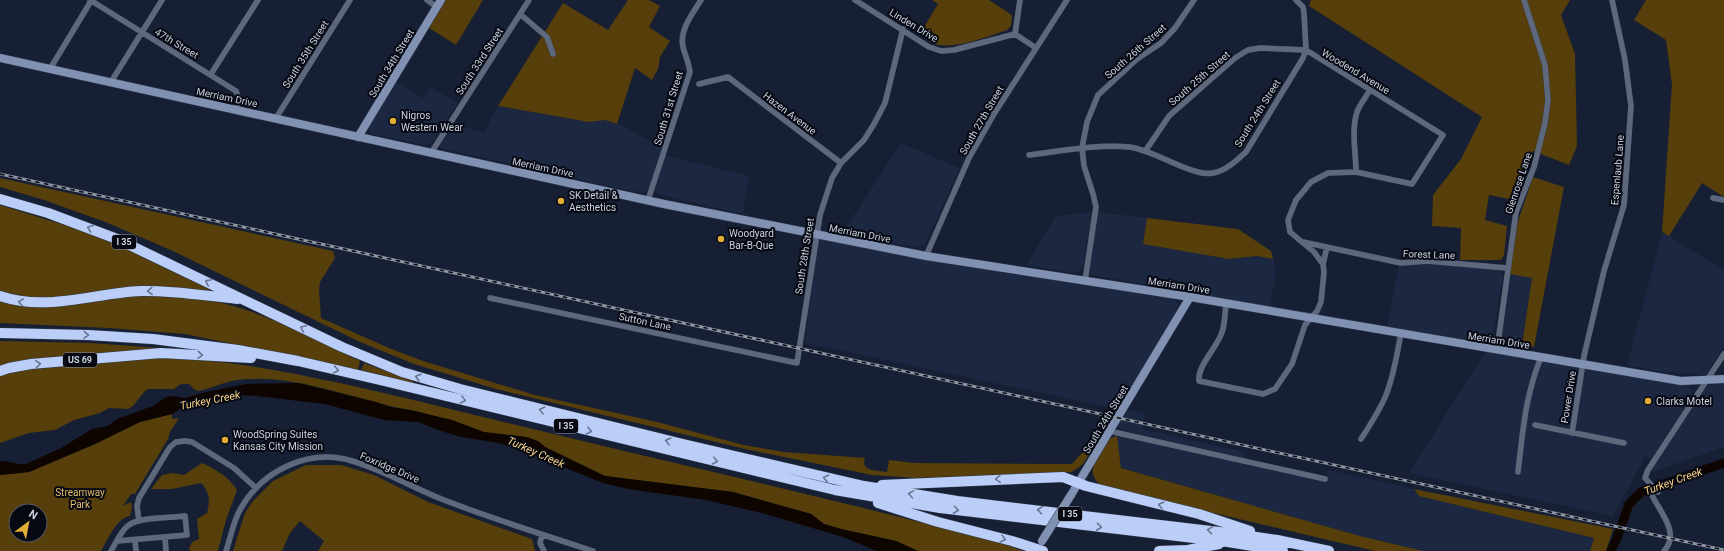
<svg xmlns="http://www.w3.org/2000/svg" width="1724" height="551" font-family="Roboto,sans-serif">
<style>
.built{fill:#1c2741}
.green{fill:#563f0a;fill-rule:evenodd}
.water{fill:#0f0500}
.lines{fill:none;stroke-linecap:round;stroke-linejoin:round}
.river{stroke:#0f0500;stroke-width:9}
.street-casing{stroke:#333b4f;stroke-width:6}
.secondary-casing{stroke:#333b4f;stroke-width:9}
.highway-casing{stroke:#333b4f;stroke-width:11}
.street{stroke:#5e687c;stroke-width:5.5}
.secondary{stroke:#8191b2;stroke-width:8}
.highway{stroke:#bacef7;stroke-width:10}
.rail-casing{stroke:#8d94a4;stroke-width:3}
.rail{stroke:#060912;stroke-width:1.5;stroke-dasharray:4.5;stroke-linecap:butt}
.secondary-bridge-casing{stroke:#333b4f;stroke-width:9;stroke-linecap:butt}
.secondary-bridge{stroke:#8191b2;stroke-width:8}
.oneway{stroke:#697590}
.poi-dot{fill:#e3ae35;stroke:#060912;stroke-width:1.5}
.labels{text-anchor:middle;stroke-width:4;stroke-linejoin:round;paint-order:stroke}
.shield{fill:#060912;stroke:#9095a2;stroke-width:1}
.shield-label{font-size:9px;font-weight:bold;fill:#cbd1df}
.street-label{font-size:10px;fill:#cbd1df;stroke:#060912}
.poi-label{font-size:10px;fill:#cbd1df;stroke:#060912;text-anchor:start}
.park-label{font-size:10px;fill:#e3bc6d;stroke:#060912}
.water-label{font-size:11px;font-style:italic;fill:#fbd384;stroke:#060912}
</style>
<rect width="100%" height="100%" fill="#161f33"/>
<path class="built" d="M394,80l29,18 7,-11 28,16 -27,41 -5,1 -50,-10 -4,-1 -4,-5 -1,-2z
M498,106l91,16 16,-2 16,5 41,23 -14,43 -5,2 -44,-9 -159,-36 -1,-3 13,-21 32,8z
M901,143l59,25 -35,76 -6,3 -78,-12z
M664,155l85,21 -6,38 -86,-20 -3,-5z
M1092,212l-9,55 -5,5 -3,1 -49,-8 30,-49z
M1098,212l49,6 -4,25 86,16 28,-3 16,3 3,13 -6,35 -178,-32 -3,-6z
M1662,232l62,38v77l-16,24 -4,4 -47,-4 -30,-6z
M822,239l352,60 3,2 1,5 -7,17 -53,86 -313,-66 12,-99 1,-3z
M1414,263l81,6 6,3 2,5 -11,61 -7,4 -98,-15 12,-63z
M1510,274l22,4 -11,70 -15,-2 -4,-3 -2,-5z
M1486,351l202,33 4,6 -1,10 -40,59 -5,-4 -33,61 -204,-43z
M1711,384h13v63l-72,25v-5l52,-78z
M1125,409l21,5 -4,15 103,23v6l-125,-28 -3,-5z
M1117,436l209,45 2,-11 86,19 5,7 175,42 -4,13h-167l-10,-2 -53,-13 -239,-68z"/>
<path class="green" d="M443,0h40l-27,45 -30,-19z
M628,0h21l11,6 -11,21 21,14 -10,16 -2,12 -6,11 -17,-12 -18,56 -12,-4 -16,2 -91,-16 65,-103 45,27z
M932,0h57l23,15 -1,11 -4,4c-17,6 -53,20 -71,14 -5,-2 -11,-7 -16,-10l18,-30z
M1311,0h259l-9,15 14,39 2,92 -8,19 -36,-14 -7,24 -12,25 -25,-5 -4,25 22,6 -3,29 -3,5h-41l1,-32 -29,-2 1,-31 28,-36 21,-42 -173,-111z
M1646,0h78v197l-22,-14 -33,53 -7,-4 10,-147 -6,-45 -32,-20z
M1533,177l31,10 -30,160 -12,-2 10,-67 -22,-4 7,-50z
M0,178l333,73 2,7 -15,24 -1,8 2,28 68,30 34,13 112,34 122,27 87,23 40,7 81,6c-5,14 12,12 22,14l2,-12 25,3 158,1 18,-20 1,3c-3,11 -8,20 -20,25l-155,6 -44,-3 -127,-26 -249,-60 -82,-25 -54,-22 -187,-91 -65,-28 -64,-23 -44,-13z
M0,205l77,24 36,14 104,50 -185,7 -32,-8z
M1147,218l91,11 33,22 2,8 -16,-3 -28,3 -86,-15z
M132,296c29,0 57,0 85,6 51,11 97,37 143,59l-2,9 -173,-36 -76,-6 -109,-5v-22c35,14 95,0 132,-5z
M0,341l91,2 69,5 -160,20z
M153,358c64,0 125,12 187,25 63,14 126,30 189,45 159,39 320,74 478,117l16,6h-105l-22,-10 -55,-12 -17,-5 -13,-10 -78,-22 -128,-16 -60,-29c-17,-15 -41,-10 -62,-15 -19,-6 -37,-13 -56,-18 -17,-5 -34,-6 -51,-12 -45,-11 -93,-28 -139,-22 -13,2 -25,8 -38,11l-4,-1 -6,-6h-8l-7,5h-26l-4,3 -11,14 -5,3 -19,-1 -9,5 -26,7 -19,10 -26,3 -29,10v-67l24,-6z
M364,363l49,18v2l-52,-13z
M172,414v5l7,-1 -9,14 -2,7 -33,55h-4l-8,12 8,-4 1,5 -2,9c-14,2 -22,24 -29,35h-101v-76l29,-3 66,-28 45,-22zM16,511h24v24h-24z
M1117,436l4,32 239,68 63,15h-48l-271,-64c-24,-14 -4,-34 7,-49z
M202,463c15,7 26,13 35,27l-11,30 -8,31h-28l-1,-3 3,-6 7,-3 -2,-20 10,-6c3,-12 3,-21 -6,-30l-29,6h-21l11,-14 11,-2 11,2z
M306,465h35l33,10 54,27 104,37 3,12h-217l6,-10 -24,-20 -10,12 -8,18h-49l12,-38 8,-12 20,-20z
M1414,489l199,40 -7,22h-16l4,-13 -175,-42z"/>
<path class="water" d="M299,383l77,19 14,5 20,3 42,10 32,12 43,5 11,4 7,6 60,29 128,16 78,22 13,10 17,5 55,12 22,10h-41l-34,-14 -81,-24 -56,-13 -78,-11 -25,-6 -79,-32 -25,-8 -38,-6 -20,-6 -23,-9 -34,-2 -59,-16 -68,-8 -14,-1 -60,12 -11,7 -32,8 -45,22 -66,28 -29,3v-14c9,0 19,4 26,3l35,-16 31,-19 16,-3 9,-7 36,-13 13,-9 7,-1 12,2 17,-5 44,-9z"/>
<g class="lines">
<path class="river" d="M1611,551l6,-13 12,-34 12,-12 83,-29"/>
<g class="street-casing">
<path id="street" d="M90,0l146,91 3,8 -3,11
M427,0l10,7
M855,0l74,47 12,4 13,-1 61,-16
M1296,0l7,7 1,6 2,37 137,85 -31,49 -56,-12 -28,1 -17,9 -15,18 -8,20 2,12 24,20 9,12
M520,14l27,23 6,17
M1015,34l5,-34
M1015,34l21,14
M50,69l41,-68
M211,74l47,-74
M111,82l51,-82
M699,84l29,-7 113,86
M276,118l74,-118
M431,153l98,-153
M1029,155c33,-4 67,-11 100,-8 26,3 63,30 84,26 13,-2 23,-12 33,-21l57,-94 3,-8 -46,-2 -12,2 -13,8 -66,58 -23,34
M1356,172c0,-20 -5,-41 1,-60 3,-8 9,-15 13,-22
M1713,198l11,2
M648,200l42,-128c-1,-9 -5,-17 -7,-25 -4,-17 10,-34 18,-47
M1303,242l98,21 26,-2 80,7
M926,256l43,-98 25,-44 73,-114
M1085,281l11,-74 -3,-13 -9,-28 -2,-18 5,-26 11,-27 39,-36 24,-16 14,-15 19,-28
M490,298l307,65 23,-148 12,-37 9,-15 23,-23 10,-16 11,-21 18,-74
M1226,304c-1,9 -1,20 -4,28 -5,16 -25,34 -23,49l64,13 12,-5 17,-25 13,-39 12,-14 4,-9 3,-30 -1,-8 4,-17
M1497,350l19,-138 18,-45 11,-44 3,-23 -3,-35 -21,-65
M1535,425l89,18
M1109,431l216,48
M1572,433l12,-77 20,-85 20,-66 7,-99 -6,-46 -13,-60
M1361,439c9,-14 19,-29 25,-44 8,-20 11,-41 15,-62
M1518,472c5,-42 7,-75 23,-115
M1658,492l-13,-14 3,-8 76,-116
M1652,495c7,16 29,38 12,56
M139,521l-2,-15 2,-8 31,-51 6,-5 9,-1 7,1 42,26 22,20
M542,535l-2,8 4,8
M165,538l1,13
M135,540l1,11
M111,551c5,-8 10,-21 18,-26 10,-8 42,-7 56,-9l2,19 -70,6
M226,551c5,-14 7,-30 15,-43 22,-38 68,-60 111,-47 32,9 61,27 92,39 49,19 99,35 149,51"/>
</g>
<g class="secondary-casing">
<path id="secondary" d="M0,58l664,146 262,52 264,41 491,84 43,-2
M358,137l83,-137
M1071,495l119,-198"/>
</g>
<g class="highway-casing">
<path id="highway" d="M0,199l48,14 69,26 225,108 60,25 58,17 223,55 181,42 93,15 279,33 41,6 52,11
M0,296c46,16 94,-3 141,-5 33,-1 64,5 97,8
M0,333l88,2 65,4 85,11 60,11 82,19 455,110 105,18 288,34 55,9
M0,371l9,-3 22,-4 130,-11 90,5
M882,485l181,-8 23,9 113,28 51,17
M878,503l60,19 74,19 31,10
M1159,551l29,-1 31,-6"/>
</g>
<use href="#street" class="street"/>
<use href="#secondary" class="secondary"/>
<use href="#highway" class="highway"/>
<g class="rail-casing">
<path id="rail" d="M0,174l1724,376"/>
</g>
<use href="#rail" class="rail"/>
<g class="secondary-bridge-casing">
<path id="secondary-bridge" d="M1042,541l29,-46"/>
</g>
<use href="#secondary-bridge" class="secondary-bridge"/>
</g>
<defs><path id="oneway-chevron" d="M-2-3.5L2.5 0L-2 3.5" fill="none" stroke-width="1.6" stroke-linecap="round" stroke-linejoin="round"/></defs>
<g class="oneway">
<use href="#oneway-chevron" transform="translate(90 228) rotate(-159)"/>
<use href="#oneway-chevron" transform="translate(208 282) rotate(-154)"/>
<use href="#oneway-chevron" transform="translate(150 291) rotate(178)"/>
<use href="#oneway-chevron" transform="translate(21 302) rotate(-171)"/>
<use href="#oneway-chevron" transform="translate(303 328) rotate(-155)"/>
<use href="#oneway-chevron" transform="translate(86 335) rotate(3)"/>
<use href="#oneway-chevron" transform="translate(200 355) rotate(4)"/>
<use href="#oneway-chevron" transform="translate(38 364) rotate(-5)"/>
<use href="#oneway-chevron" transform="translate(336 370) rotate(13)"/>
<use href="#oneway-chevron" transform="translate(418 377) rotate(-164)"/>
<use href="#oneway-chevron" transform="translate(463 400) rotate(14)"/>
<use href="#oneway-chevron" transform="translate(542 410) rotate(-166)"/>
<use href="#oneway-chevron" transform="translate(589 431) rotate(14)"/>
<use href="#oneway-chevron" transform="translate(668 441) rotate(-166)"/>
<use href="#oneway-chevron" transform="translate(715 461) rotate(13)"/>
<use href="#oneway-chevron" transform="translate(826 478) rotate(-168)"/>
<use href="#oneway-chevron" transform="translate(998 479) rotate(178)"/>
<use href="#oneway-chevron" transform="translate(911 494) rotate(-170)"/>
<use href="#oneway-chevron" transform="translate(1161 505) rotate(-166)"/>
<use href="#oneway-chevron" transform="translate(956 510) rotate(7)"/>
<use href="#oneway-chevron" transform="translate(1040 510) rotate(-173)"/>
<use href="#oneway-chevron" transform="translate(1099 527) rotate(6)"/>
<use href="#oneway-chevron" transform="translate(1210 530) rotate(-172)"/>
<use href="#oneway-chevron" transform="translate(1003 539) rotate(14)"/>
</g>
<g class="poi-dot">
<circle cx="393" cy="121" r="4"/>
<circle cx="561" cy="201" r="4"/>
<circle cx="721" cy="239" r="4"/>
<circle cx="1648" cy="401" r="4"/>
<circle cx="225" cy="440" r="4"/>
</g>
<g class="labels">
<g class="shield">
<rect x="112" y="235" width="24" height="14" rx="3"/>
<rect x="63" y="353" width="34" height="14" rx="3"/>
<rect x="554" y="419" width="24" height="14" rx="3"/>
<rect x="1058" y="507" width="24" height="14" rx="3"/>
</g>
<g class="shield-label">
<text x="124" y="245">I 35</text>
<text x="80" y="363">US 69</text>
<text x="566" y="429">I 35</text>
<text x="1070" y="517">I 35</text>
</g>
<g class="street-label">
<text transform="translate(914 25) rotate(31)" y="4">Linden Drive</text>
<text transform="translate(177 43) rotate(31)" y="4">47th Street</text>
<text transform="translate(1135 51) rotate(-41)" y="4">South 26th Street</text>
<text transform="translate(305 54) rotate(-58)" y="4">South 35th Street</text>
<text transform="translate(479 61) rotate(-57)" y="4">South 33rd Street</text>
<text transform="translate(391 63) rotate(-59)" y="4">South 34th Street</text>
<text transform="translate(1356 71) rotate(31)" y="4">Woodend Avenue</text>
<text transform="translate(1199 78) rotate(-41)" y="4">South 25th Street</text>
<text transform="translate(227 97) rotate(12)" y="4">Merriam Drive</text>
<text transform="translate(668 108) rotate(-73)" y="4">South 31st Street</text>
<text transform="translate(790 113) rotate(37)" y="4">Hazen Avenue</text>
<text transform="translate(1257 113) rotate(-58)" y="4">South 24th Street</text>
<text transform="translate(981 120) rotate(-60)" y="4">South 27th Street</text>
<text transform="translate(543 167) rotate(12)" y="4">Merriam Drive</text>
<text transform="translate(1617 170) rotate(-85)" y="4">Espenlaub Lane</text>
<text transform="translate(1518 183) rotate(-71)" y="4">Glenrose Lane</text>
<text transform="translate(860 233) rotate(11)" y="4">Merriam Drive</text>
<text transform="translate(1429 254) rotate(2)" y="4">Forest Lane</text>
<text transform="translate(804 256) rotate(-81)" y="4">South 28th Street</text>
<text transform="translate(1179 285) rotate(9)" y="4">Merriam Drive</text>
<text transform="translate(645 321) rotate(12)" y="4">Sutton Lane</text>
<text transform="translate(1499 340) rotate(9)" y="4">Merriam Drive</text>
<text transform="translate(1568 397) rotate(-81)" y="4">Power Drive</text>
<text transform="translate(1105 419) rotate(-59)" y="4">South 24th Street</text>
<text transform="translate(390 467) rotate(23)" y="4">Foxridge Drive</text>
</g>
<g class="poi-label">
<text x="401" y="119">Nigros<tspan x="401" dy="12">Western Wear</tspan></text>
<text x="569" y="199">SK Detail &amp;<tspan x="569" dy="12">Aesthetics</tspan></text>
<text x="729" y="237">Woodyard<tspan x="729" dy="12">Bar-B-Que</tspan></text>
<text x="1656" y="405">Clarks Motel</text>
<text x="233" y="438">WoodSpring Suites<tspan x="233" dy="12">Kansas City Mission</tspan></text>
</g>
<g class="park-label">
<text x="80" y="496">Streamway<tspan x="80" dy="12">Park</tspan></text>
</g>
<g class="water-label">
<text transform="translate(210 400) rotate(-11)" y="4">Turkey Creek</text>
<text transform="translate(536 452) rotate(24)" y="4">Turkey Creek</text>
<text transform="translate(1673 481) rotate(-20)" y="4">Turkey Creek</text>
</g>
</g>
<g transform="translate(28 523) rotate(32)"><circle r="19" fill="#060912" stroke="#555964"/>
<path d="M0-3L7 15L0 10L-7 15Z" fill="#e3ae35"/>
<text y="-6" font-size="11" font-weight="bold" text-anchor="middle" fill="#cbd1df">N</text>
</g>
</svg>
